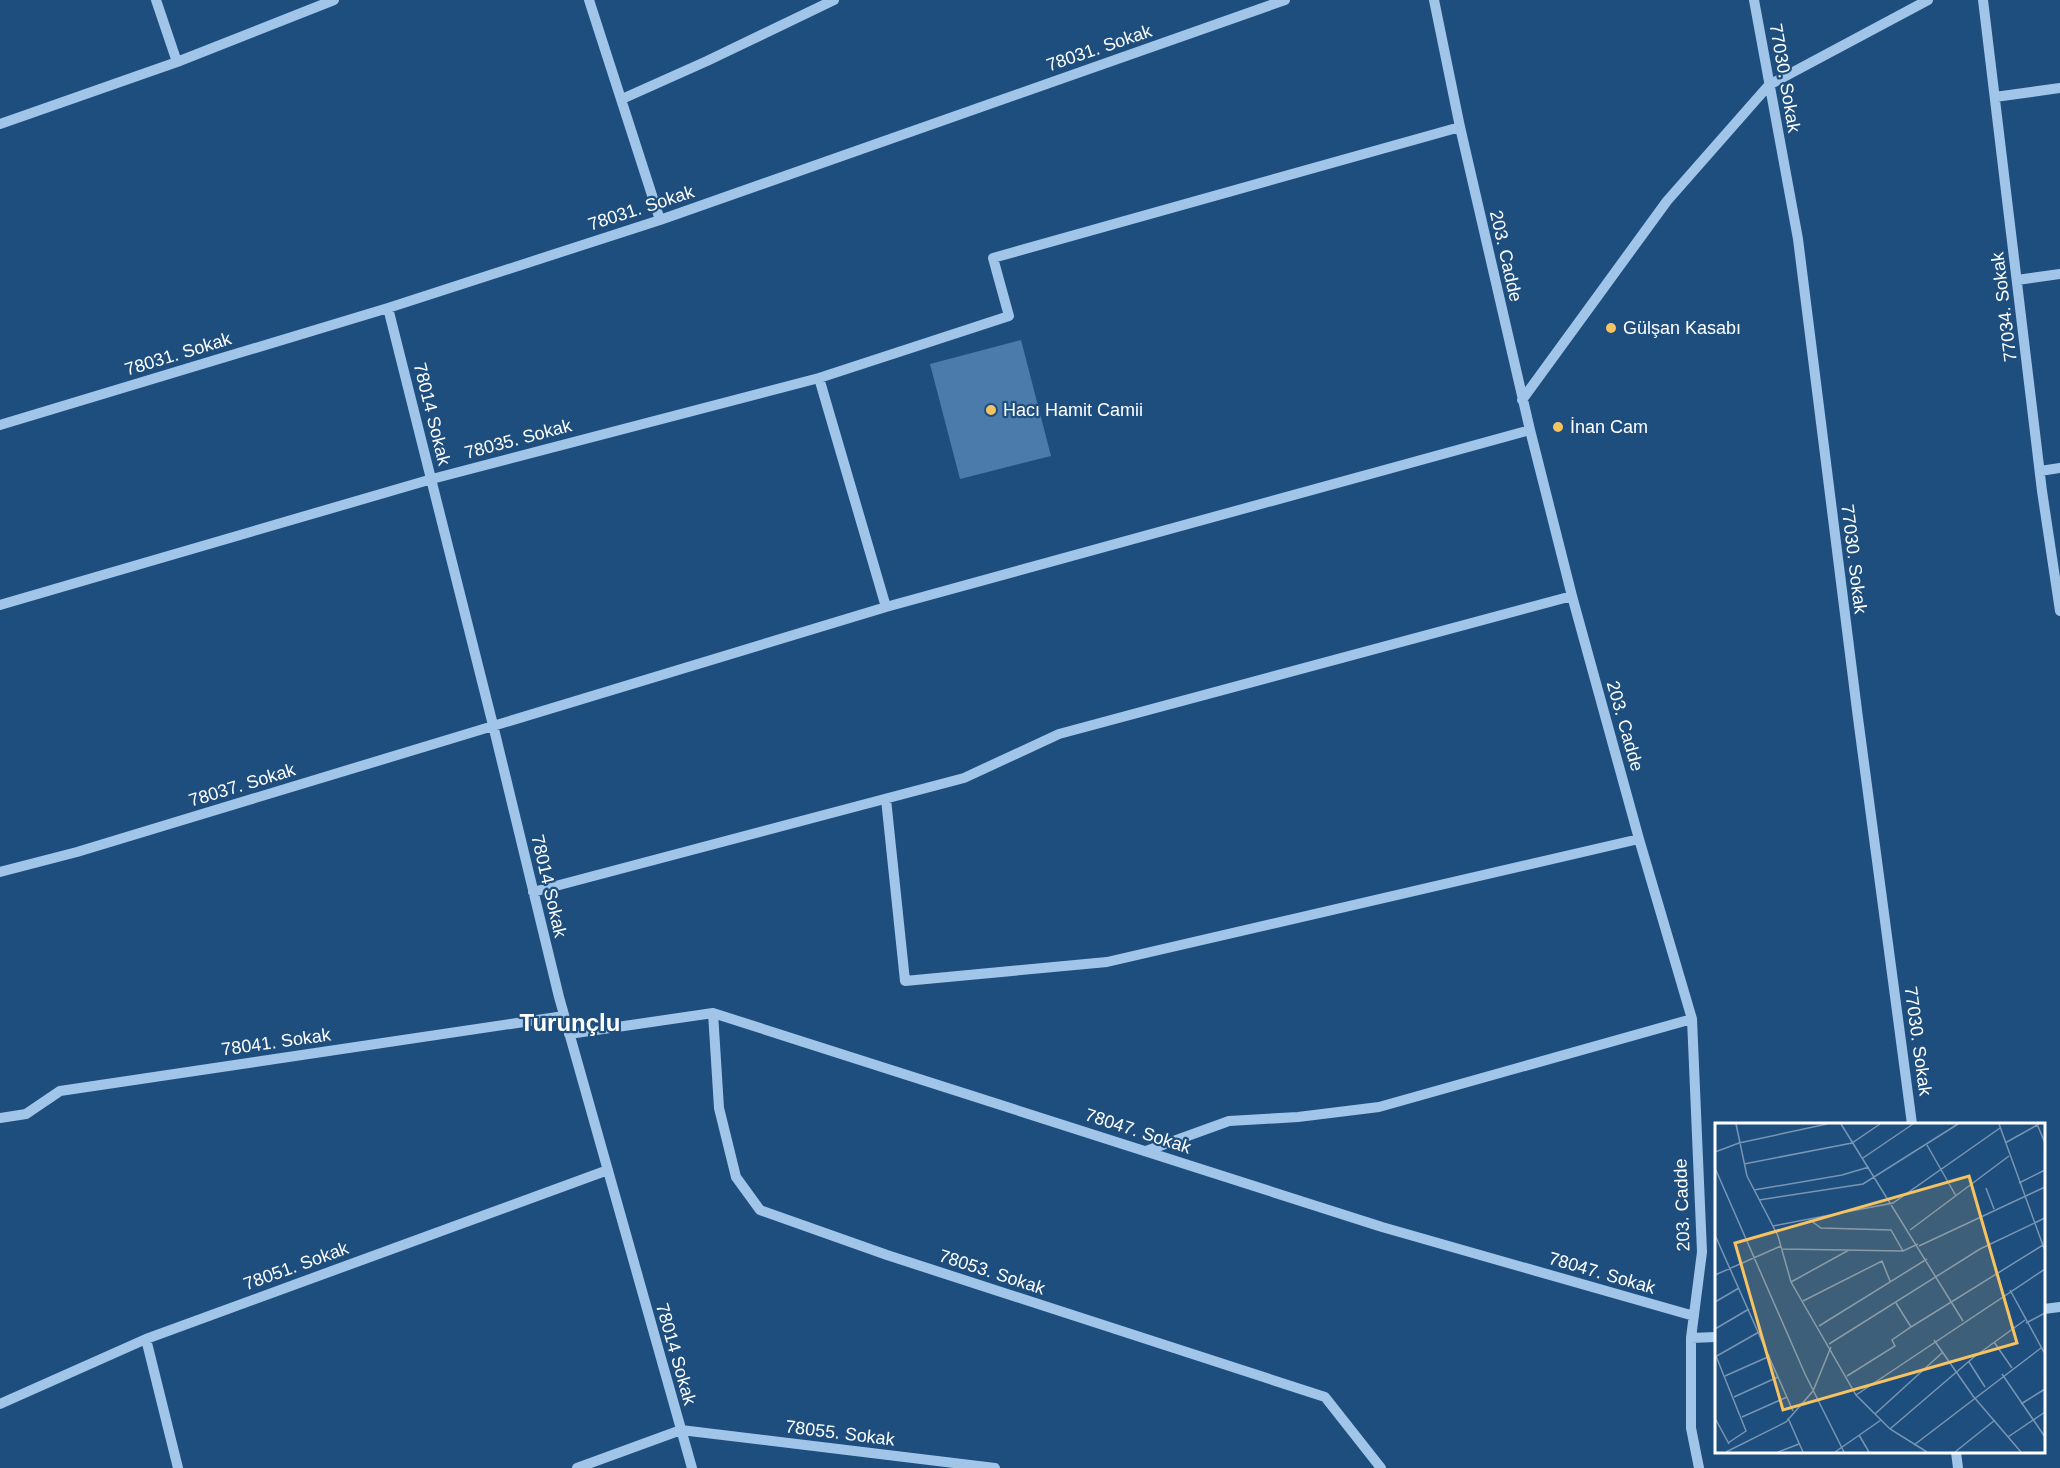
<svg xmlns="http://www.w3.org/2000/svg" width="2060" height="1468" font-family="Arial,sans-serif">
<style>
.building{fill:#4a7baa}
.lines{fill:none;stroke-linecap:round;stroke-linejoin:round}
.minor{stroke:#a1c5e8;stroke-width:10}
.poi-dot{fill:#f7c360;stroke:#1e4e7e;stroke-width:2}
.labels{text-anchor:middle;stroke-width:4.5;stroke-linejoin:round;paint-order:stroke}
.street-label{font-size:18px;fill:#fff;stroke:#1e4e7e}
.poi-label{font-size:18px;fill:#fff;stroke:#1e4e7e;text-anchor:start}
.district-label{font-size:24px;font-weight:bold;fill:#fff;stroke:#1e4e7e}
.inset-road{fill:none;stroke:#7895b2;stroke-width:1.5}
.view{fill:#f7c360;fill-opacity:0.15;stroke:#f7c360;stroke-width:3}
.inset-edge{fill:none;stroke:#fff;stroke-width:3}
</style>
<rect width="100%" height="100%" fill="#1e4e7e"/>
<path class="building" d="M1021,340l30,116 -91,23 -30,-115z"/>
<g class="lines">
<path class="minor" d="M156,0l21,62
M589,0l71,220
M1434,0l26,127 70,303 42,166 67,243 53,180 10,233 -11,86v90l8,40
M1754,0l44,239 60,479 54,406
M1983,0l59,491 18,120
M1995,97l65,-9
M622,99l85,-38 127,-61
M0,124l177,-62 157,-62
M2017,280l43,-6
M388,308l105,417 66,272 133,471
M819,378l67,229
M1522,400l145,-199 102,-116 159,-85
M0,425l388,-117 272,-88 625,-220
M2040,471l20,-3
M0,605l432,-126 387,-101 190,-62 -16,-58 467,-131
M886,799l19,182 202,-19 532,-123
M0,872l77,-20 809,-245 644,-177
M533,892l431,-114 95,-44 513,-138
M713,1013l6,95 17,69 24,33 127,45 438,142 56,71
M569,1034l144,-21 669,214 312,89
M0,1118l26,-4 34,-23 504,-75
M1146,1151l83,-30 69,-4 81,-10 313,-88
M2044,1309l16,-2
M1691,1338l25,-1
M146,1339l32,129
M0,1404l146,-65 462,-169
M1956,1452l2,16
M577,1468l104,-38 314,38"/>
</g>
<g class="poi-dot">
<circle cx="1611" cy="328" r="6"/>
<circle cx="991" cy="410" r="6"/>
<circle cx="1558" cy="427" r="6"/>
</g>
<g class="labels">
<g class="street-label">
<text transform="translate(1099 48) rotate(-19)" y="6">78031. Sokak</text>
<text transform="translate(1785 78) rotate(80)" y="6">77030. Sokak</text>
<text transform="translate(641 208) rotate(-18)" y="6">78031. Sokak</text>
<text transform="translate(1506 256) rotate(77)" y="6">203. Cadde</text>
<text transform="translate(2004 307) rotate(-97)" y="6">77034. Sokak</text>
<text transform="translate(178 354) rotate(-17)" y="6">78031. Sokak</text>
<text transform="translate(432 414) rotate(76)" y="6">78014 Sokak</text>
<text transform="translate(518 439) rotate(-15)" y="6">78035. Sokak</text>
<text transform="translate(1854 559) rotate(83)" y="6">77030. Sokak</text>
<text transform="translate(1625 726) rotate(74)" y="6">203. Cadde</text>
<text transform="translate(242 785) rotate(-17)" y="6">78037. Sokak</text>
<text transform="translate(549 886) rotate(77)" y="6">78014 Sokak</text>
<text transform="translate(1918 1041) rotate(82)" y="6">77030. Sokak</text>
<text transform="translate(276 1042) rotate(-8)" y="6">78041. Sokak</text>
<text transform="translate(1138 1131) rotate(18)" y="6">78047. Sokak</text>
<text transform="translate(1682 1205) rotate(-92)" y="6">203. Cadde</text>
<text transform="translate(296 1266) rotate(-20)" y="6">78051. Sokak</text>
<text transform="translate(992 1272) rotate(18)" y="6">78053. Sokak</text>
<text transform="translate(1602 1273) rotate(16)" y="6">78047. Sokak</text>
<text transform="translate(676 1354) rotate(74)" y="6">78014 Sokak</text>
<text transform="translate(840 1433) rotate(7)" y="6">78055. Sokak</text>
</g>
<g class="poi-label">
<text x="1623" y="334">Gülşan Kasabı</text>
<text x="1003" y="416">Hacı Hamit Camii</text>
<text x="1570" y="433">İnan Cam</text>
</g>
<g class="district-label">
<text x="570" y="1031">Turunçlu</text>
</g>
</g>
<g transform="translate(1715 1123)">
<rect width="330" height="330" fill="#1e4e7e"/>
<path class="inset-road" d="M21,1l11,52 31,60 13,46 65,113 34,34 37,23M126,1l122,197M284,1l46,127M322,1l8,19M290,20l34,-19M212,22l29,51M0,29l24,-9 88,-19M148,35l50,-34M29,41l108,-21 28,-19M0,45l90,206 39,78M304,60l26,-13M271,65l8,21M39,67l88,-15 27,-8M44,77l104,-16 95,-60M95,97l11,8 70,2 12,21M58,103l120,-23 107,-75M195,107l99,-74M0,112l78,176M204,123l126,-59M66,126l122,2 15,-7M0,152l66,-29M76,159l58,-32M295,167l35,64M88,178l79,-40 8,20M0,179l24,-14M181,180l15,24M311,200l19,-10M104,203l108,-67M0,206l34,-20M219,217l39,56 48,56M279,219l18,26M114,221l151,-95 65,-31M1,233l30,75 -18,12M0,234l44,-25M254,239l16,25M287,251l43,63M10,253l45,-20M132,253l48,-30 -3,-6 19,-13 132,-82M141,272l189,-126M19,274l44,-20M306,281l24,-15M160,291l68,-62M27,294l45,-20M0,295l14,26M73,295l15,34M175,306l84,-72 51,-37M144,312l10,17M293,314l37,-25M199,322l127,-97M11,329l60,-30 27,-31 18,-44M63,329l21,-8M120,329l46,-32M240,329l40,-32"/>
<path class="view" d="M254,53l48,167 -234,67 -48,-167z"/>
<rect width="330" height="330" class="inset-edge"/>
</g>
</svg>
